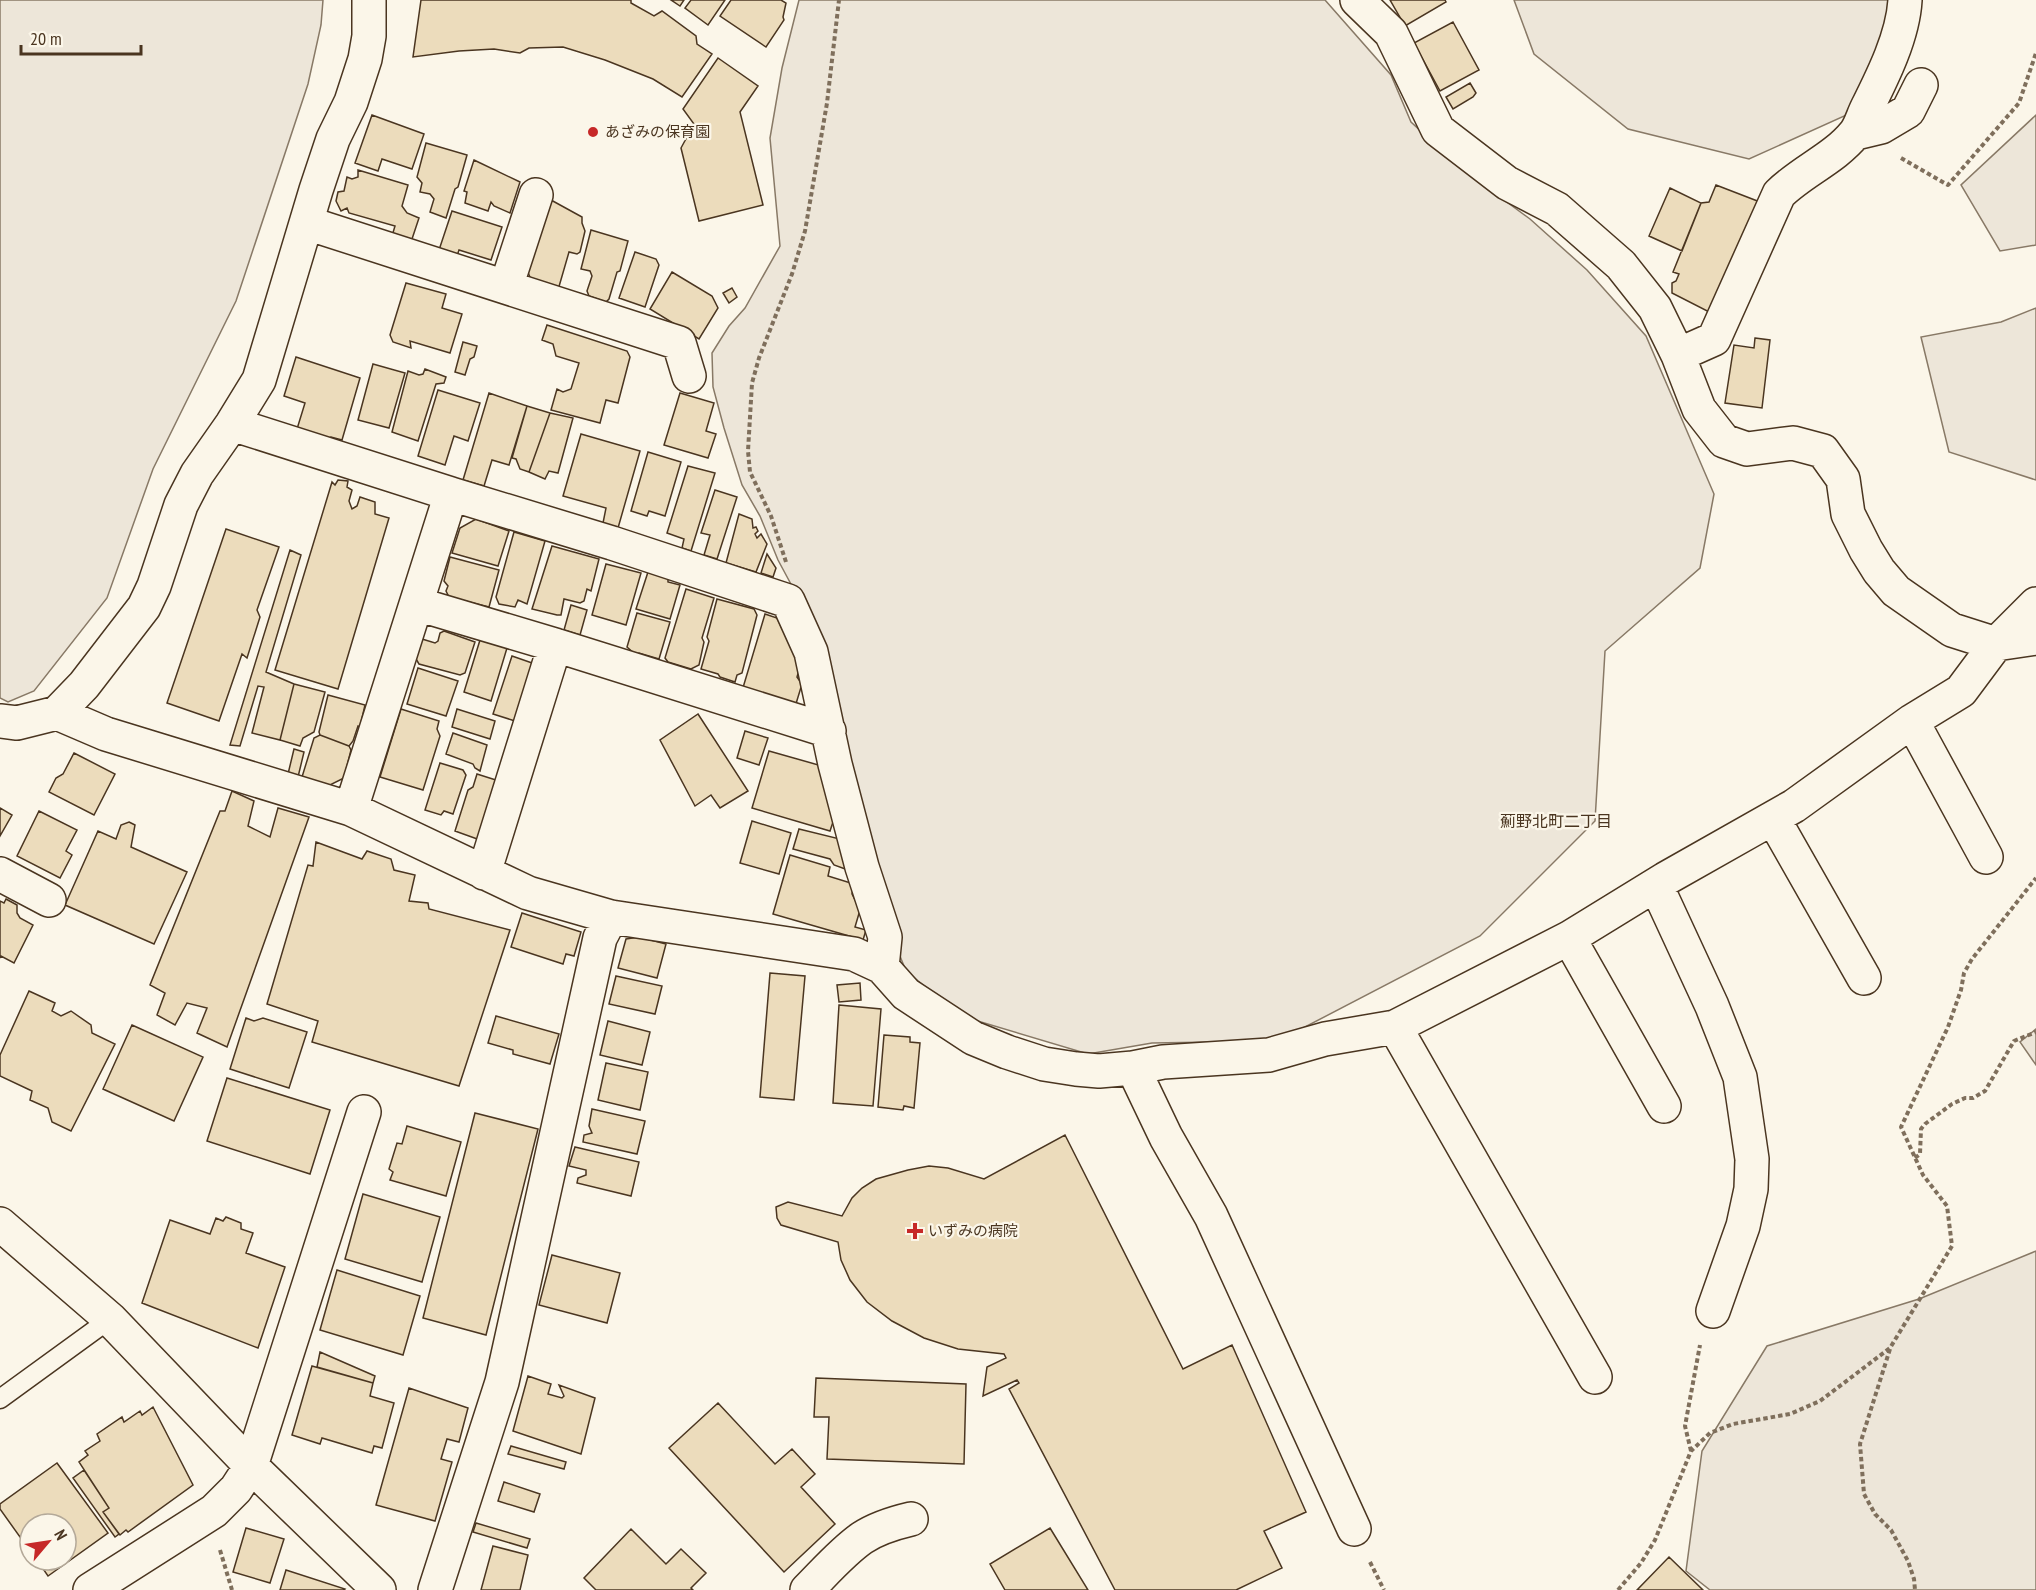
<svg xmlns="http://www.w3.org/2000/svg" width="2036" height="1590" font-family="'PT Sans Narrow','Noto Sans JP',sans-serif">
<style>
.green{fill:#ede6d9;stroke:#887966;stroke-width:1.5}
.building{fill:#ecdcbc;stroke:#4a3520;stroke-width:1.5}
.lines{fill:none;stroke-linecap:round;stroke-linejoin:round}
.lane-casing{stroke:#4a3520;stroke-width:21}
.street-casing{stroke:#4a3520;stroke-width:36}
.path{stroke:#7f6f5c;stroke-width:4;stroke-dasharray:4.5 3;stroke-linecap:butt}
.lane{stroke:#fbf6e9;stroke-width:18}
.street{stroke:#fbf6e9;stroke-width:33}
.poi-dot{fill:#c62828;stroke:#fbf6e9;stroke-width:2}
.labels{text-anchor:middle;stroke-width:4.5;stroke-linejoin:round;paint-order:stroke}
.poi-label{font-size:15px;fill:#4a3520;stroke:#fbf6e9;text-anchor:start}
.neighbourhood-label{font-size:16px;fill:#4a3520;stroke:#fbf6e9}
</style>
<rect width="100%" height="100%" fill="#fbf6e9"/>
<path class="green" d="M0,0h323l-2,25 -13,59 -72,217 -83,168 -46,129 -73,93 -26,11 -8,-4z
M799,0h526l66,75 20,47 51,47 68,50 57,51 59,66 68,158 -14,74 -95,83 -10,170 -115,115 -202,105 -126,2 -64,11 -127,-38 -55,-45 -27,-67 -79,-303 -22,-41 -18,-44 -18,-31 -18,-57 -11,-41 -1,-34 17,-27 16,-18 35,-62 -10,-108 12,-70z
M1514,0h379l-16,70 -26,43 -102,46 -121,-30 -94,-75z
M2036,115v130l-36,6 -39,-66z
M2036,308v172l-87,-28 -28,-115 80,-15z
M2036,1029v36l-16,-23z
M2036,1251v339h-326l-24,-19 16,-120 65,-105 152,-47z"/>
<path class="building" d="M421,0h210v3l23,13 8,-5 34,25 1,8 15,10 -30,43 -29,-18 -48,-19 -42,-13 -34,1 -9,5 -26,-4 -35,2 -46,6z
M671,0h13l-4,6z
M691,0h34l-17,25 -23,-17z
M731,0h50l5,3 -3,14 1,3 -18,27 -46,-31z
M1390,0h55l1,2 -41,24z
M1453,22l26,48 -39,21 -26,-48z
M718,58l40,28 -18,26 23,93 -64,16 -18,-73 13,-24 -11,-15z
M1470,83l6,10 -3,4 -20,12 -7,-12z
M372,115l52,19 -12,35 -30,-10 -4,12 -23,-8z
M426,143l41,12 -9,32 -3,2 -9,29 -16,-6 4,-13 -4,-5 -10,-2 2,-9 -5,-6z
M474,160l46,22 -10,31 -16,-7 -3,-4 -3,9 -23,-8 2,-11 -3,-1z
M358,170l50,15 -6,21 5,7 12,5 -8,24 -19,-6 3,-10 -46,-13 -2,-5 -6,3 -5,-10 2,-9 6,-1 3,-14 5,2 6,-2z
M1716,185l44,17 -45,113 -43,-22v-10l4,-2 3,-7 -6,-2 28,-69 8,-1z
M1670,188l31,15 -19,48 -33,-15z
M551,200l31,17v6l3,8 -5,21 -3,2 -8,-2 -11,38 -26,-8 -5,-12z
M452,211l50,16 -11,33 -32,-10 -3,9 -18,-6z
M591,230l37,11 -8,30 -3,1 -8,27 -3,3 -17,-6 -2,-5 5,-15 -2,-5 -9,-2z
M635,252l21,7 3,6 -14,42 -26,-9z
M672,272l40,24 6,12 -19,31 -49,-30z
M406,283l40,11 -4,14 20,6 -12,39 -40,-12 1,7 -18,-6 -3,-7z
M732,288l5,9 -8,6 -6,-10z
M547,325l80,26 3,6 -12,46 -12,-3 -6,23 -49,-13 6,-21 6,3 8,-3 8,-26 -23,-7 -3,-12 -11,-4z
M1755,338l15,2 -8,68 -37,-5 9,-58 20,3z
M463,342l14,4 -3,11 -4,2 -5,16 -10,-3z
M296,357l64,21 -18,62 -11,-3 -4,2 -30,-10 8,-26 -21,-7z
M373,364l32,9 -16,55 -31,-8z
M425,369l21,8 -2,6 -8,1 -18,57 -26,-9 16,-61 11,4 4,-1z
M438,390l42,13 -12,38 -14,-5 -9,29 -27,-9z
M489,393l38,13 -18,59 -17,-5 -8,26 -21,-6z
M680,393l34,10 -8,28 10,3 -8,24 -44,-13z
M527,406l23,7 -21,59 -9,-3 -4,-10 -4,-1z
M550,413l23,5 -15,55 -9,-2 -4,8 -16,-7z
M581,434l59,17 -22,77 -15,-5 3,-15 -43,-12z
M648,452l33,10 -16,54 -16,-5 -2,5 -16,-5z
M688,466l27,7 -24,78 -9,-3 2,-9 -17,-6z
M338,480l10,1 -1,6 5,3 -3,11 3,8 5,-3 3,-9 15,5v12l14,4 -51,171 -63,-19 57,-188 3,3z
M715,490l22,7 -20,62 -13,-4 6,-20 -9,-2z
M739,514l13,5 1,9 3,-1 2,4 -3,3 2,4 4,-4 6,10 -11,28 -30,-9z
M476,519l33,12 -11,35 -46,-13 8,-25z
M226,529l53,18 -22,63 3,7 -13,41 -5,-4 -23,67 -52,-18z
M514,532l31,9 -18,63 -9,-4 -3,7 -16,-3 -3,-7z
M552,546l47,13 -8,32 -4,-2 -3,12 -4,2 -16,-4 -3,16h-4l-25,-6z
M290,550l11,5 -35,117 28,12 -14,56 -28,-7 12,-46 -6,-1 -18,60 -10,-1z
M767,554l9,14 -3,9 -12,-4z
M450,557l49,13 -10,37 -40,-10 -3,-6 2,-5 -4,-5z
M606,564l35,9 -15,52 -34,-10z
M648,572l20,6v4l12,3 -10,34 -34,-10z
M686,589l28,9 -12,40 2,4 -5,23 -8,4 -23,-7 -3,-4z
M717,599l37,10 3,6 -15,58 -5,2 -2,7 -15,-5 -2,-3 -17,-5 8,-28 -2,-4z
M571,605l16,5 -7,25 -16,-5z
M637,613l33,9 -11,37 -20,-6 -3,2 -9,-8z
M765,614l12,4 23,48 -3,11 5,7 -7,23 -53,-16z
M444,631l31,11 -10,31 -5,2 -41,-11 -3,-5 6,-20 13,4 3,-2 2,-8z
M480,640l27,8 -16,53 -27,-9z
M512,656l23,8 -20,57 -22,-7z
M418,668l40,13 -12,35 -39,-12z
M294,684l31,8 -11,40 -11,6 -3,8 -20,-6z
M328,695l37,10 -5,22 -2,-1 -5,15 -4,5 -29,-11 -1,-3z
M401,709l38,12 -2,8 3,7 -17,54 -43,-13z
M457,709l38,12 -5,18 -38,-12z
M698,714l50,77 -28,17 -9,-13 -16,11 -35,-66z
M745,731l23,7 -9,27 -22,-7z
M453,733l34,12 -7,26 -5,-3 -2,-4 -27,-10z
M320,735l29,11 2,4 -7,28 -16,8 -26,-9 12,-39z
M294,749l10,3 -6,25 -10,-3z
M769,751l53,15 13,50 -5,15 -78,-23z
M74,753l41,21 -21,41 -45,-23 7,-14 7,-4z
M440,763l23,7 3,5 -13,39 -9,-3 -3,4 -16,-5z
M477,774l22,7 -19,59 -25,-9 13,-41 5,-3z
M232,791l22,10 -6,25 22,11 8,-29 31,9 -82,230 -30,-14 10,-25 -20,-5 -12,22 -18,-10 8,-22 -15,-8 70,-174h5z
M0,808l12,7 -12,21z
M39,811l38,19 -11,21 6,4 -12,23 -43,-22z
M752,821l39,12 -12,41 -39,-11z
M129,822l6,3 -4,22 56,25 -33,72 -89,-39 33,-74 18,8 5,-14z
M799,829l41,10 8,31 -14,-5 -4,-6 -37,-10z
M316,842l46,17 5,-8 24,8 3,11 21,5 -6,26 19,2 1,6 81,21 -51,156 -147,-44 6,-21 -51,-17 41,-139 5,1z
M790,855l40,12 -2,9 26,8 -2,10 8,16 -5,17 11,3 -3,10 -90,-26z
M6,899l11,6v8l3,5 13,7 -19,38 -13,-7 -1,2v-57l4,2z
M522,913l59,19 -7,24 -8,-2 -3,10 -52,-17z
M639,937l27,7 -9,34 -39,-10 8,-29z
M770,973l35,3 -11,124 -34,-3z
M616,976l46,10 -7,28 -46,-10z
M860,983l1,17 -22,2 -2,-17z
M29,991l26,12 -3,8 9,5 10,-5 20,14 1,8 23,11 -44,87 -19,-9 -4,-14 -18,-8 2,-9 -32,-15v-21z
M839,1005l42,4 -8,97 -40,-3z
M496,1016l63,18 -9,30 -37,-10v-4l-25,-7z
M246,1018l8,3 9,-3 44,14 -18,56 -59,-19z
M608,1021l42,11 -8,33 -42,-10z
M132,1025l71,32 -29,64 -71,-32z
M884,1035l26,2v5l10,1 -6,65 -10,-2 -1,4 -25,-3z
M606,1063l42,9 -8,38 -42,-10z
M227,1078l103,32 -20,64 -103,-33z
M592,1109l53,12 -8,33 -54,-12 1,-7 8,-2 -3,-7z
M475,1113l63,16 -52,206 -63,-17z
M407,1126l54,16 -15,54 -56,-16 3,-8 -4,-3 8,-26 5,1z
M1065,1135l118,234 49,-24 74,167 -42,19 18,37 -46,22h-121l-106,-201 10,-6 -2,-3 -34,16 4,-29 19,-9 -2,-4 -46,-5 -34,-11 -32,-17 -25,-19 -17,-22 -9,-20 -3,-18 -57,-17 -4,-7 -1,-11 12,-5 54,14 10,-18 10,-10 14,-9 32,-9 21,-4 19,2 36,11z
M575,1147l64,15 -8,34 -54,-13 1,-5 8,-3v-5l-17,-4z
M363,1194l77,23 -18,65 -77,-23z
M226,1217l15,6v6l12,4 -7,20 39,14 -27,81 -116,-45 28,-83 40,14 6,-16 7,3z
M552,1255l68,18 -13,50 -68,-18z
M337,1270l83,26 -17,59 -83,-25z
M320,1352l55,24 -2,7 -56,-16z
M312,1366l61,17 -3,13 24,7 -12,45 -8,-2 -2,7 -50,-15 -2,6 -28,-9z
M528,1376l23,8 -3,10 14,4 2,-2 -5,-11 36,13 -14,56 -68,-23z
M816,1378l150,6 -2,80 -137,-5 2,-42h-15z
M409,1388l59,20 -9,34 -12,-3 -6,20 11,3 -17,59 -59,-16z
M718,1403l57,61 17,-15 23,25 -14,13 34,37 -51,48 -115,-124z
M153,1407l40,78 -65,47 -2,-2 -6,5 -17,-23 6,-4 -30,-46 9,-7 -3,-4 15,-10 -3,-7 25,-17 2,5 16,-11 2,4z
M511,1446l55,16 -2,7 -56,-15z
M57,1463l51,70 -60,43 -11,-16h29v-36h-36v27l-30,-42v-5z
M84,1470l25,38 -6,4 16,22 -4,3 -42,-59z
M504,1482l36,12 -6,18 -36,-11z
M476,1523l54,16 -3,9 -54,-16z
M246,1528l38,11 -14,44 -37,-11z
M1050,1528l38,62h-83l-15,-26z
M631,1529l35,35 15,-15 25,24 -15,15 2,2h-97l-12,-12z
M493,1546l35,9 -8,35h-39z
M1669,1557l34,33h-66z
M286,1570l59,19 -1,1h-64z"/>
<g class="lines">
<g class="lane-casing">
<path id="lane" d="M0,1399l110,-80"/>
</g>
<g class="street-casing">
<path id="street" d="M1357,0l34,33 47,97 69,53 50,26 64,56 34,43 23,47 21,54 25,32 23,8 46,-6 30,8 20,28 5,35 18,36 13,21 17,20 56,39 44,14 40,-6
M1856,133l25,-6 27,-16 13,-26
M307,223l372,120 10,33
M506,287l30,-92
M1678,355l36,-16 65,-145c23,-23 55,-35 76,-61 5,-6 8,-17 12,-25 16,-32 36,-72 38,-108
M232,424l219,70
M417,604l138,41 274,86
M57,713l49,21 245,75 177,84 83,24 243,37 28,13 24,27 67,44 34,14 37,12 32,5 23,2 34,-3 30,-6 106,-7 56,-16 70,-12 174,-89 96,-59 129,-73 118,-85 49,-30 35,-47 40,-40
M0,721l17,2 40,-10 27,-28 60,-78 10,-21 27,-81 16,-31 35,-50 27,-44 57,-190 17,-51 18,-37 14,-43 4,-23v-36
M1912,721l74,136
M351,809l100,-315 161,49 176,58 23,51 24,112 27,103 23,70 -3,30
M1773,818l91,160
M484,873l71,-228
M0,874l49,26
M1656,885l56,121 28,71 12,82 -1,30 -8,37 -30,85
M1569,938l95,168
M1395,1027l200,350
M1133,1068l33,69 45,79 143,313
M0,1224l110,95 141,147 128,124
M90,1590l124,-79 22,-22 15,-23 113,-354
M435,1590l67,-208 98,-444 11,-21
M807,1590c18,-18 35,-38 55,-52 15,-10 32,-15 49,-19"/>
</g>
<path class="path" d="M1901,158l47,27 71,-82 17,-50
M786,562l-15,-46 -21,-44 -2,-21 4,-68 7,-25 33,-84 13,-43 22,-128 12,-103
M1915,1158l5,-4 1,-25 4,-5 27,-20 13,-6h8l12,-7 29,-50 22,-9
M1890,1349l-30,95 4,50 11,20 16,16 17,31 6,18 1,11
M1691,1451l-6,-25 15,-81
M220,1550l12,40
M1370,1562l14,28
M1618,1590l23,-27 14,-23 36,-89 19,-18 23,-9 57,-10 30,-13 70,-53 62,-102 -5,-40 -24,-31 -22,-48 47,-100 13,-37 3,-17 8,-14 64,-81"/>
<use href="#lane" class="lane"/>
<use href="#street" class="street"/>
</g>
<g class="poi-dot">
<circle cx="593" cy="132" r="6"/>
<path d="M912 1222h6v6h6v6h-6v6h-6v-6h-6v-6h6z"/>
</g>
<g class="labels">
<g class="poi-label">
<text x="605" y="137">あざみの保育園</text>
<text x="928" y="1236">いずみの病院</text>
</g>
<g class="neighbourhood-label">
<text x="1556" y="827">薊野北町二丁目</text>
</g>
</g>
<g transform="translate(48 1542) rotate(61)"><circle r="28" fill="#fbf6e9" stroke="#b4a999" stroke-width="1.5"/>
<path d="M0-4.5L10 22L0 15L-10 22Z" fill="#c62828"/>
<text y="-9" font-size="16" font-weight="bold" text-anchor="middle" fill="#4a3520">N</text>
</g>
<path d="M21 45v9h120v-9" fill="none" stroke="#4a3520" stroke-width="3"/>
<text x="30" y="45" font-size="18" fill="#4a3520" stroke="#fbf6e9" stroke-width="4.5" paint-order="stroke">20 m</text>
</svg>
